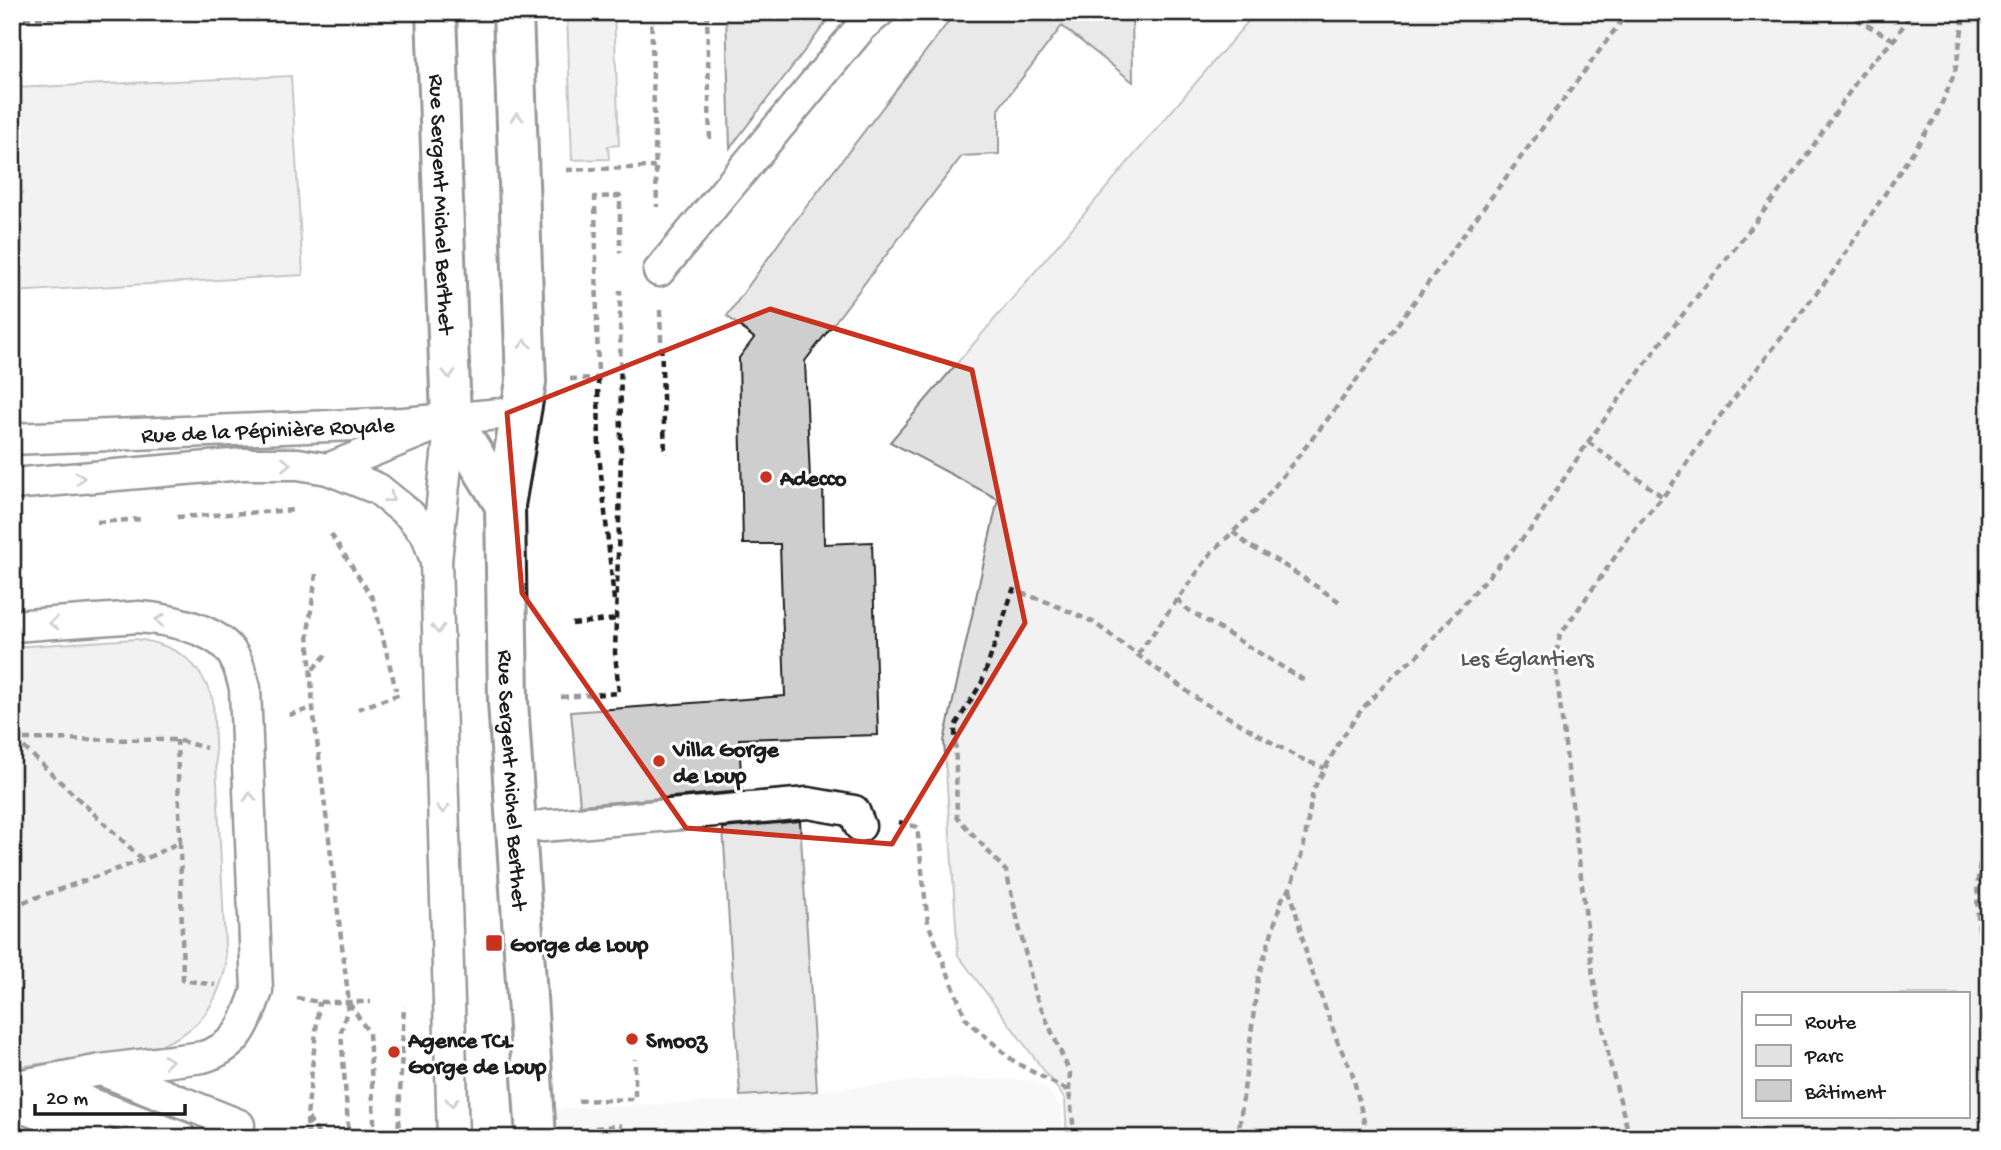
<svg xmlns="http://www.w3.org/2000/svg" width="2001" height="1150" font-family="'Gochi Hand',sans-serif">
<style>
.built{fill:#f0f0f0}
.green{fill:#e2e2e2;stroke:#7f7f7f;stroke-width:2;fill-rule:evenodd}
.building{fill:#cecece;stroke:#1c1c1c;stroke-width:2}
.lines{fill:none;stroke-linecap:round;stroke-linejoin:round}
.service-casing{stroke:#1c1c1c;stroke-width:35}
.secondary-casing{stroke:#1c1c1c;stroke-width:44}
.path{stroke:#1c1c1c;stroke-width:4.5;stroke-dasharray:7 5;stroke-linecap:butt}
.service{stroke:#fff;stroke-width:30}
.secondary{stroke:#fff;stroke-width:38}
.oneway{stroke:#999}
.marked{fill:none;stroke:#c8321e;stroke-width:5;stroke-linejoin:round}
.poi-dot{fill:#c8321e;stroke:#fff;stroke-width:2.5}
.labels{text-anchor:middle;stroke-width:6;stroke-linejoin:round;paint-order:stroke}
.street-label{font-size:23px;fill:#1c1c1c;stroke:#fff}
.poi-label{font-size:23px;font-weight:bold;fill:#1c1c1c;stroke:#fff;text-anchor:start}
.park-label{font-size:23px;fill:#575757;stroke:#fff}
</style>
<rect width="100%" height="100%" fill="#fff"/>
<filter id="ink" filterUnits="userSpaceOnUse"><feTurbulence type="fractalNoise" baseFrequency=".0143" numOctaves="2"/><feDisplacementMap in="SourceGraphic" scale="14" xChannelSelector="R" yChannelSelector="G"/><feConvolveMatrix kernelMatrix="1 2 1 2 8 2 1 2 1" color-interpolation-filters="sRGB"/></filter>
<g filter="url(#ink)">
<path class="built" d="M942,1078l89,2 18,11 13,18 1,29h-525l-1,-29 202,-8 1,-5 77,-5z"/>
<path class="green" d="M567,12h47l5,133 -11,1 1,13 -37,1z
M1256,12h733v1126h-922l-2,-39 -107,-144 -14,-214 54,-242 -108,-57zM1968,994v123h-224v-123z
M291,76l12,199 -291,17v-204z
M136,639c41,6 64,22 77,62l13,265c-10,41 -28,66 -68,80l-146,22v-421z"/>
<path class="building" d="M726,12h108l-104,136z
M956,12h176l1,70 -71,-56 -63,82v46l-37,2 -157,205 5,118h13l1,65 48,-2 6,193 -139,4 3,52 -162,14 -9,-93 214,-16 -5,-152h-37l-4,-186 15,-20 -27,-22 59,-83z
M800,821l17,270 -77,5 -17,-268z"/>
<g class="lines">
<g class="service-casing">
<g id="service">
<path d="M659,271l203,-245 17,-14"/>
<path d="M451,418l-15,143 17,577"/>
<path id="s1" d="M12,439l392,-16 117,-11"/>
<path d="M328,469l101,-41"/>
<path d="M12,484l231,-20h55l30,5 50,20 31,25 18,21 9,26"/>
<path d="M12,626l127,-9c26,2 70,10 89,31 10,11 13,26 17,40l12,303c-12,33 -18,55 -54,66l-102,13 -89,17"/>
<path d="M543,826l265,-23 46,8 6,15"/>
<path d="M104,1071l135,54"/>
<path d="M36,1083l144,54"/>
<path d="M12,1103l87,35"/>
</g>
</g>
<g class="secondary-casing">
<g id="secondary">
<path id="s2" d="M436,12l15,406 54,87"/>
<path id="s3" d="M513,12l13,370 -21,123 3,196 28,437"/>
</g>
</g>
<path class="path" d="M651,12l6,195
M707,12l3,131
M1856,19l38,21
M12,20l116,-8
M566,170l89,-3
M660,310l5,144
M598,378l1,76 15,146
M570,379l28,-1 -3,-181 25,-1v57
M1588,442l75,55
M177,517l119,-7
M97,522l45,-3
M1233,532l15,13 31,17 61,40
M331,534l42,65 23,91
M316,574l-8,59 5,75 36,295 20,30 6,105
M1177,599l10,10 120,73
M572,624l44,-5
M1138,654l74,-102 44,-42 74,-94 298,-404
M313,669l13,-14
M561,697l58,-4 -4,-40 6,-199 -1,-164
M358,709l42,-15
M289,715l24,-7
M12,739l165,1 29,8
M15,739l128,121
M899,822l18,5 11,96 38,96 50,44 53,28 6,47
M1989,829c-21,54 -9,113 0,168
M180,842l3,138 32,5
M1290,889l18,71 30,83 14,29 16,66
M12,906l131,-46 37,-18 -3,-102
M297,998l22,4h52
M349,1003l-8,29 8,106
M1069,1091l1,-18 -35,-79 -29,-123 -49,-54 -2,-91 27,-44 31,-92 37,13 43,19 106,78 98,57 27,11
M578,1101l57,-2v-40
M308,1118l13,20
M595,1128l27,-3
M308,1138l-1,-21 12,-115
M398,1138l6,-132
M1238,1138l20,-160 24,-79 8,-11 13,-38 10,-60 28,-51 21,-30 34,-36 22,-18 114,-127 56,-86 71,-97 144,-184 62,-92 29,-29 18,-28
M1630,1138l-20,-75 -17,-87 -38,-314 5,-27 79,-112 24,-26 57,-81 113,-144 103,-155 19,-45 8,-48 -1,-12"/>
<use href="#service" class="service"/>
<use href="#secondary" class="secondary"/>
</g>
<defs><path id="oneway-chevron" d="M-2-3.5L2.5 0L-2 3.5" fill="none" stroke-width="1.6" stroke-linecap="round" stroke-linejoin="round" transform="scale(1.75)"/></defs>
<g class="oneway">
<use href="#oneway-chevron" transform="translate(517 117) rotate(-92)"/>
<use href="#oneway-chevron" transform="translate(525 344) rotate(-92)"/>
<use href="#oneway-chevron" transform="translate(449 374) rotate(88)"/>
<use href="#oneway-chevron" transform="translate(286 464)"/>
<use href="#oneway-chevron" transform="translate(80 478) rotate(-5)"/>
<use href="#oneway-chevron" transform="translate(390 498) rotate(38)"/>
<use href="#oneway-chevron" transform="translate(160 620) rotate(-171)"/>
<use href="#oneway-chevron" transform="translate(54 623) rotate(176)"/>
<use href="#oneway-chevron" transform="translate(438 629) rotate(88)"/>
<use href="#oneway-chevron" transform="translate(250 797) rotate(-92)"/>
<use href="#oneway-chevron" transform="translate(443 809) rotate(88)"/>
<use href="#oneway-chevron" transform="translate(168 1061) rotate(-7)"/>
<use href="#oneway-chevron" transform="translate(452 1102) rotate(89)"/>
</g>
</g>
<path d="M0 0H2001V1150H0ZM770,309l202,61 53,253 -133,221 -206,-16 -164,-235 -15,-180z" fill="#fff" fill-opacity=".55" fill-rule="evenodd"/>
<path class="marked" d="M770,309l202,61 53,253 -133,221 -206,-16 -164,-235 -15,-180z"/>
<g class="poi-dot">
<circle cx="766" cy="477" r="7"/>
<circle cx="659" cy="761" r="7"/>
<rect x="485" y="934" width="18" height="18" rx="3.5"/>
<circle cx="632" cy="1039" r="7"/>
<circle cx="394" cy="1052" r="7"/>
</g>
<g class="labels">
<g class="street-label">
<text dy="8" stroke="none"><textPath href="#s2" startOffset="192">Rue Sergent Michel Berthet</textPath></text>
<text dy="8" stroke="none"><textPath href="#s1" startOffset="256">Rue de la Pépinière Royale</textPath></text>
<text dy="8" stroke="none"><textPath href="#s3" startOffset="770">Rue Sergent Michel Berthet</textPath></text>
</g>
<g class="poi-label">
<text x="780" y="485">Adecco</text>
<text x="673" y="756">Villa Gorge<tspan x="673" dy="26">de Loup</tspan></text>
<text x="510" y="951">Gorge de Loup</text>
<text x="408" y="1047">Agence TCL<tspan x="408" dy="26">Gorge de Loup</tspan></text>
<text x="646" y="1047">Smooz</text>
</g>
<g class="park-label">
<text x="1527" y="665">Les Églantiers</text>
</g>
</g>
<rect width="2001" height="1150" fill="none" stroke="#fff" stroke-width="42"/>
<rect x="21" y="21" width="1959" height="1108" fill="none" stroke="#1c1c1c" stroke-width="2.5" filter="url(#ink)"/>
<rect x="1742" y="992" width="228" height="126" fill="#ffffff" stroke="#a4a4a4" stroke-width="2"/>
<rect x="1756" y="1015" width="35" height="10" fill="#ffffff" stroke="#a4a4a4" stroke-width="2"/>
<text x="1805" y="1028" font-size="21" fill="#1c1c1c">Route</text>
<rect x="1756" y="1045" width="35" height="21" fill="#e2e2e2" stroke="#a4a4a4" stroke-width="2"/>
<text x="1805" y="1062" font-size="21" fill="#1c1c1c">Parc</text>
<rect x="1756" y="1080" width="35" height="21" fill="#cecece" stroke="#a4a4a4" stroke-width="2"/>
<text x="1805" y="1098" font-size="21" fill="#1c1c1c">Bâtiment</text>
<path d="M35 1104v10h150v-10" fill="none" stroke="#1c1c1c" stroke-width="3.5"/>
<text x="46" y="1104" font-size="21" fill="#1c1c1c" stroke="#ffffff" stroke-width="5" paint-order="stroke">20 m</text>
</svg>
